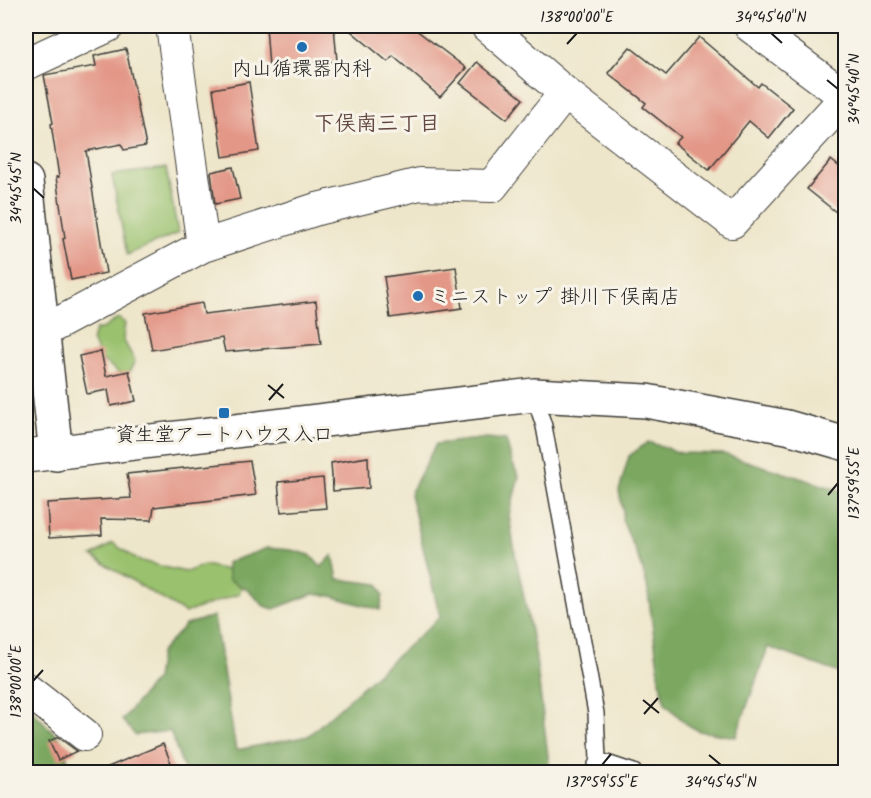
<svg xmlns="http://www.w3.org/2000/svg" width="871" height="798" font-family="Kalam,'Klee One',sans-serif">
<style>
.green{fill:#9ac16d;stroke:#5b6e44;stroke-width:1.5}
.forest{fill:#7ba760;stroke:#4c623e;stroke-width:1.5}
.building{fill:#e39787}
.lines{fill:none;stroke-linecap:round;stroke-linejoin:round}
.lane-casing{stroke:#3c3a36;stroke-width:18}
.street-casing{stroke:#3c3a36;stroke-width:34}
.secondary-casing{stroke:#3c3a36;stroke-width:36}
.lane{stroke:#fff;stroke-width:15}
.street{stroke:#fff;stroke-width:32}
.secondary{stroke:#fff;stroke-width:33}
.ticks{fill:none;stroke:#1c1c1c;stroke-width:2}
.poi-dot{fill:#1f6fb2;stroke:#f7f3e8;stroke-width:2}
.labels{text-anchor:middle;stroke-width:6;stroke-linejoin:round;paint-order:stroke}
.poi-label{font-size:20px;fill:#1c1c1c;stroke:#f7f3e8}
.neighbourhood-label{font-size:21px;font-weight:bold;fill:#624741;stroke:#f7f3e8}
.neatline{fill:none;stroke:#1c1c1c;stroke-width:2}
.ticks-label{font-size:15px;text-anchor:middle;fill:#1c1c1c}
</style>
<rect width="100%" height="100%" fill="#f7f3e8"/>
<filter id="ink" filterUnits="userSpaceOnUse"><feTurbulence type="fractalNoise" baseFrequency=".0167" numOctaves="2"/><feDisplacementMap in="SourceGraphic" scale="12" xChannelSelector="R" yChannelSelector="G"/><feConvolveMatrix kernelMatrix="1 2 1 2 8 2 1 2 1" color-interpolation-filters="sRGB"/></filter>
<filter id="wash" filterUnits="userSpaceOnUse"><feTurbulence type="fractalNoise" baseFrequency=".008" numOctaves="4" result="noise"/><feDisplacementMap in="SourceGraphic" scale="24" xChannelSelector="R" yChannelSelector="G"/><feGaussianBlur stdDeviation="1.35" result="paint"/><feColorMatrix in="noise" values="0 0 0 0 0 0 0 0 0 0 0 0 0 0 0 0 0 1.4 0 .05"/><feComposite in="paint" operator="in"/></filter>
<g filter="url(#wash)">
<rect width="100%" height="100%" fill="#eee6ca"/>
<path class="green" d="M166,168l12,65 -51,22 -15,-80z
M118,318l7,5 -2,16 12,22 -9,17 -24,-18 -10,-19 3,-11 9,-2z
M113,543l25,17 30,8 18,4 18,-7 42,9 -7,20 -54,19 -93,-57z"/>
<path class="forest" d="M487,438l19,2 6,22 7,15 -10,38 6,38 20,98 15,121h-365l-15,-41 -35,4 -13,-15 34,-41 4,-26 25,-28 29,-9 22,134 72,-14 132,-119 -30,-123 26,-50z
M648,442l33,11 43,1 121,38v183l-77,-28 -32,90 -37,-6 -13,-7 -21,-21 -5,-21 -13,-97 -6,-21 -19,-44 1,-9 -4,-20 10,-35z
M267,548l24,2 19,5 11,12 12,-12 5,24 40,5 5,11 -3,15 -49,-14 -18,-2 -39,15 -10,-3 -16,-16 -19,-10 -3,-17z
M26,704l38,39 6,29h-44z"/>
<g id="blocks">
<path class="building" d="M266,26h68l3,35 -68,6z
M345,26h66l55,42 -26,29 -47,-41 -5,6z
M699,37l59,50 3,-4 32,25 -24,30 -20,-17 -40,49 -34,-27 6,-6 -38,-30 3,-4 -38,-30 22,-26 36,28z
M126,49l20,97 -22,4 -3,-6 -35,7 20,122 -35,7 -8,-41 2,-1 -9,-61h3l-8,-53 2,-1 -9,-48 52,-9 -2,-10z
M477,62l46,37 -16,20 -47,-36z
M249,82l10,69 -36,6 -10,-68z
M831,160l15,12v48l-39,-31z
M233,167l7,32 -25,5 -4,-32z
M456,267l6,41 -72,10 -6,-41z
M316,301l5,43 -96,8 -3,-14 -70,12 -7,-37 57,-10 2,11z
M101,351l5,25 23,-5 7,30 -25,5 -3,-16 -21,4 -8,-38z
M368,457l1,31 -36,3 -2,-28z
M250,461l6,34 -102,12 -2,13 -51,-1 1,16 -53,3 -2,-35 84,-5 -4,-24z
M323,478l3,30 -45,4 -3,-30z
M58,737l16,12 3,2 -19,9 -9,-19z
M163,744l12,28h-79z"/>
</g>
</g>
<g filter="url(#ink)">
<use href="#blocks" fill-opacity="0" stroke="#3c3a36" stroke-width="1.5"/>
<g class="lines">
<g class="lane-casing">
<path id="lane" d="M534,395l10,31 52,287 2,47 -5,12
M598,760l36,12"/>
</g>
<g class="street-casing">
<path id="street" d="M172,26l31,220
M487,26l78,67 167,129 114,-125 -96,-71
M26,64l82,-38
M44,331l159,-85 114,-37 103,-25 72,2 73,-93
M26,689l59,46"/>
</g>
<g class="secondary-casing">
<path id="secondary" d="M26,181l30,273
M26,456l508,-61 112,6 141,26 59,17"/>
</g>
<use href="#lane" class="lane"/>
<use href="#street" class="street"/>
<use href="#secondary" class="secondary"/>
</g>
</g>
<path class="ticks" d="M771,33l11,10M567,44l10,-11M827,80l11,9M33,188l11,10M268,385l16,13M269,400l14,-16M828,495l10,-12M33,681l10,-11M643,700l16,13M644,714l14,-16M709,755l12,10M602,765l9,-11"/>
<g class="poi-dot">
<circle cx="302" cy="47" r="6"/>
<circle cx="418" cy="296" r="6"/>
<rect x="218" y="407" width="12" height="12" rx="3"/>
</g>
<g class="labels">
<g class="poi-label">
<text x="302" y="75">内山循環器内科</text>
<text x="430" y="303" text-anchor="start">ミニストップ 掛川下俣南店</text>
<text x="224" y="441">資生堂アートハウス入口</text>
</g>
<g class="neighbourhood-label">
<text x="377" y="130">下俣南三丁目</text>
</g>
</g>
<rect width="871" height="798" fill="none" stroke="#f7f3e8" stroke-width="66"/>
<rect x="33" y="33" width="805" height="732" class="neatline"/>
<g class="ticks-label">
<text x="577" y="22">138°00'00"E</text>
<text x="771" y="22">34°45'40"N</text>
<text transform="translate(854 89) rotate(-90)" y="5">34°45'40"N</text>
<text transform="translate(16 188) rotate(-90)" y="5">34°45'45"N</text>
<text transform="translate(854 483) rotate(-90)" y="5">137°59'55"E</text>
<text transform="translate(16 681) rotate(-90)" y="5">138°00'00"E</text>
<text x="602" y="787">137°59'55"E</text>
<text x="721" y="787">34°45'45"N</text>
</g>
</svg>
